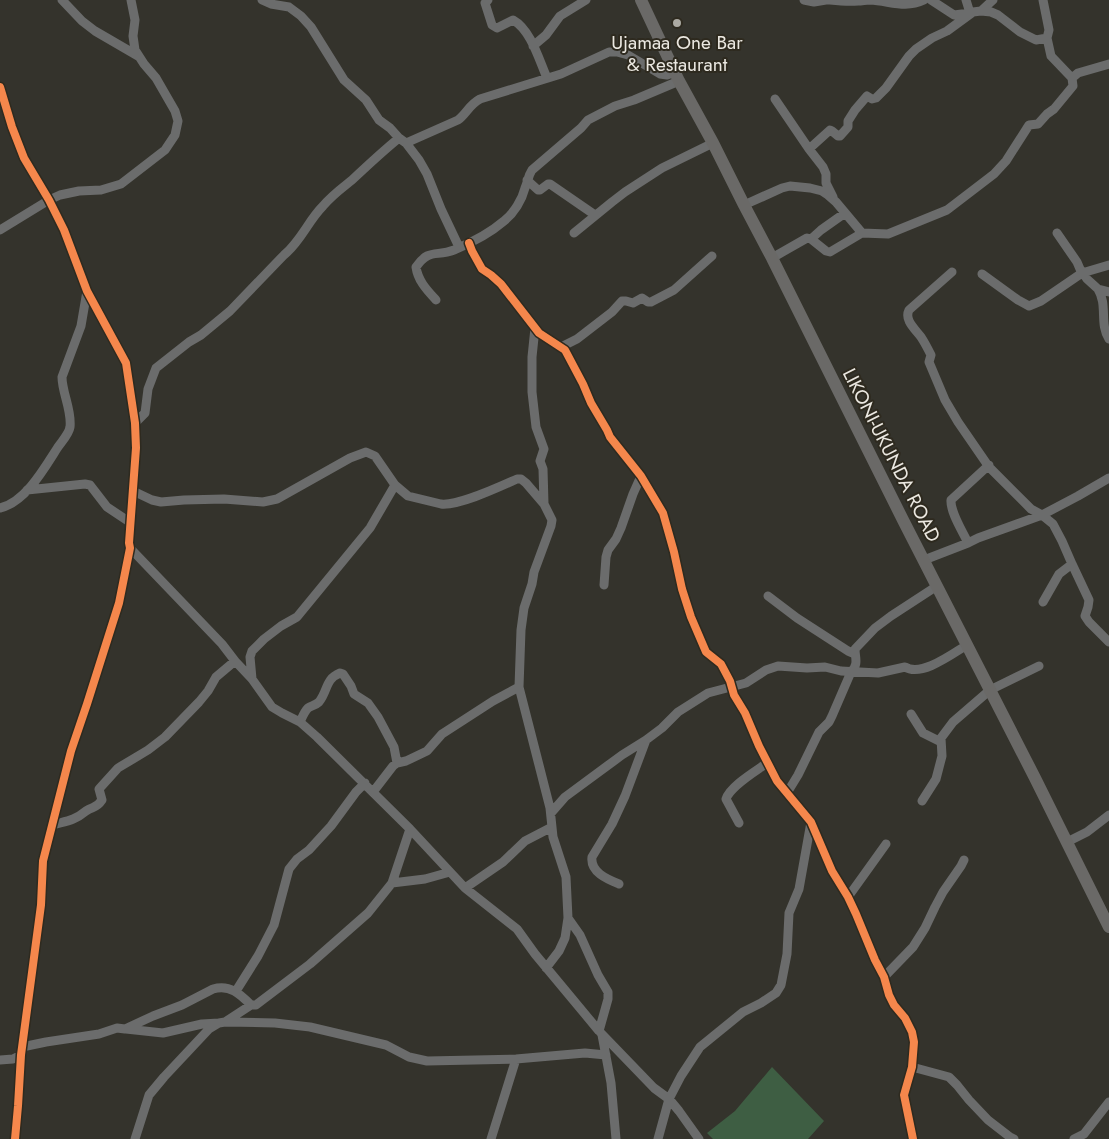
<svg xmlns="http://www.w3.org/2000/svg" width="1109" height="1139" font-family="Jost,sans-serif">
<style>
.green{fill:#3e5e43}
.lines{fill:none;stroke-linecap:round;stroke-linejoin:round}
.minor{stroke:#6b6c6c;stroke-width:9}
.highway{stroke:#6a6967;stroke-width:12}
.cycleway-casing{stroke:#2e2a1f;stroke-width:11}
.cycleway{stroke:#f5874c;stroke-width:8}
.poi-dot{fill:#aba9a2;stroke:#2e2a1f;stroke-width:2}
.labels{text-anchor:middle;stroke-width:4;stroke-linejoin:round;paint-order:stroke}
.poi-label{font-size:19px;fill:#ebe8e1;stroke:#2e2a1f}
.street-label{font-size:19px;fill:#ebe8e1;stroke:#2e2a1f}
</style>
<rect width="100%" height="100%" fill="#34332c"/>
<path class="green" d="M772,1067l52,54 -16,18h-95l-6,-6 28,-22z"/>
<g class="lines">
<path class="minor" d="M62,0l20,21 13,10 43,25
M262,0l9,4 18,3 12,9 10,11 33,53 22,20 13,20 11,8 9,10 7,5 13,17 8,14 14,35 18,38
M488,0l-3,3 7,22 5,3 16,-8c18,10 26,40 34,58
M804,0l10,2 12,-2
M830,0c9,1 18,2 28,1 4,0 8,-1 12,-1 20,1 35,9 54,0
M931,0l23,15 16,-2
M966,0l4,13
M1043,0l6,30 -2,8 4,18 21,22
M981,11l10,1 7,3 22,17 16,8 11,-2
M533,46l13,-11 14,-19 26,-16
M0,87l12,40 12,31 25,42 15,30 23,61 39,72 9,60 1,25 -7,95 1,5 -11,55 -32,101 -16,47 -28,110 -2,44 -20,150 -3,51 -3,33
M775,99l34,50 14,18 3,7v9l7,14
M406,143l52,-23c9,-7 11,-15 22,-21l81,-25 48,-22h8l11,3 32,19 7,1 8,-3
M809,149l21,-19 2,1 6,5h2l8,-9v-6l7,-11 12,-14 5,3 4,-1 10,-10 23,-32 7,-7 16,-11 15,-7 26,-19 8,-1 12,-11
M527,180l11,10h2l8,-6h2l45,31
M744,205l38,-17 8,-2 20,2 12,3 6,4 8,7 26,31
M0,230l49,-30 11,-5 19,-4 22,-1 20,-6 44,-34 10,-15 3,-14 -3,-10 -19,-33 -12,-14 -9,-14 -2,-14 2,-16 -4,-20
M574,233l38,-31 13,-10 37,-24 51,-25
M1057,233l20,29 3,7 7,10 11,10 11,3
M811,239l15,12 4,1 32,-19 26,1 59,-24 47,-36 12,-13 23,-36 9,-1 9,-10 7,-5 19,-23 -1,-8 6,-5 31,-9
M469,243l3,8 10,18 9,6 10,9 38,49 26,17 18,34 8,19 16,27 3,7 31,39 22,37 11,39 8,37 9,28 15,35 15,12 9,17 4,14 11,18 14,33 18,35 34,41 21,49 16,26 8,17 19,46 9,17 5,18 5,10 11,13 7,14 2,10 -2,25 -8,28 9,44
M772,258l35,-20 4,1 10,-9 24,-17
M952,272l-43,38c-5,10 6,19 12,27 4,6 7,12 10,18l-2,7 16,38 13,22 31,45 42,42 11,6 11,9 9,17 10,23 17,36 -1,7 -3,9 4,6 20,20
M982,274l36,26 11,6 12,-5 41,-28 27,-8
M1098,289c10,16 1,35 11,50
M436,300c-9,-10 -18,-19 -20,-33 13,-19 20,-10 38,-17 17,-7 36,-17 50,-29 10,-8 18,-21 21,-33 3,-7 3,-12 7,-18l49,-42 7,-8 27,-14 19,-6 45,-19
M535,328l-3,29v35l4,35 8,22 -4,12 3,8 1,35
M561,347l16,-8 35,-27 10,-11h4l7,2 9,-5 6,4h3l23,-12 38,-34
M135,423l10,-10 3,-24 8,-21 33,-26 12,-7 29,-24 54,-56c17,-14 24,-34 39,-49 8,-10 19,-18 29,-26 16,-15 31,-29 47,-42
M27,490l58,-6 5,1 17,22 24,16
M133,491l19,9 9,2 23,-2 40,-1 39,3 14,-3 73,-41 16,-6 9,4 20,29 13,11 33,8c18,2 58,-17 76,-25h4l5,4 18,21 8,16 -1,6 -17,46 -2,12 -8,24 -3,22 -2,57 31,121 3,29 13,40 2,41 12,17 18,40 10,17v7l-9,32
M0,508c26,-6 45,-41 58,-61 4,-6 11,-13 12,-20 2,-17 -8,-34 -8,-50l19,-51 6,-35
M968,543c-5,-11 -18,-31 -17,-43l38,-35
M130,548l92,96 13,17 17,18 20,28 10,6 18,9 17,15 93,92 55,59 52,41 18,25 64,77 55,57 15,11 10,12 20,28
M924,560l44,-17 10,-5 64,-23 36,-19 31,-18
M604,585l2,-28 2,-7 8,-11 5,-11 12,-34 8,-18
M768,596l29,22 51,33 7,3
M1043,602l16,-28 13,-10
M252,679l-2,-22 2,-6 12,-12 17,-13 16,-9 73,-89 25,-43
M911,714l12,19 18,9
M300,722c2,-4 4,-10 8,-14 3,-2 8,-3 11,-6 9,-11 6,-23 21,-29l3,1 8,12 3,8 14,9 10,14 16,30 3,16
M373,792l20,-26 4,-3 9,-2 21,-10 15,-17 51,-33 26,-14
M787,793l11,-18 21,-43 10,-10 3,-6 19,-44c8,-8 4,-14 4,-23l20,-21 16,-12 46,-30
M922,801l14,-22 6,-23 -1,-18 12,-16 37,-32 49,-24
M551,813l14,-16 57,-42 24,-15
M739,823l-13,-24c4,-13 30,-28 41,-36
M52,825c14,-4 22,-4 34,-14 7,-5 10,-2 16,-11l-3,-11 19,-21 30,-18 17,-13 34,-35 9,-11 8,-14 19,-16
M1067,842l20,-10 22,-17
M392,883l33,-4 25,-7
M619,884c-12,-5 -29,-12 -27,-27l20,-33 13,-28 21,-56 16,-12 16,-16 30,-19 38,-10 20,-13 12,-4 29,2 18,-1 16,4 37,2 27,-6c17,10 47,-13 62,-22
M465,888l38,-26 22,-21 27,-14
M848,897l38,-53
M546,968l13,-17 6,-13 3,-20
M884,977l29,-30 12,-19 10,-21 8,-15 18,-26 3,-6
M236,991l22,-35 16,-31 15,-56 8,-10 12,-9 22,-24 25,-34 9,-9
M225,1022l26,-17
M126,1029l37,4 39,-9 17,-1
M602,1035l9,48 5,56
M22,1047l24,-5 53,-8 18,-6 8,1 28,-13 29,-11 31,-16c17,-5 27,5 38,16h5l54,-41 58,-51 24,-30 18,-54
M0,1060l13,-1 8,-4
M912,1067l37,10 8,8 12,15 19,20 22,17 4,2
M135,1139l14,-44 15,-18 45,-48 10,-6 6,-1 50,1 35,4 76,18 23,12 18,4 89,-2 69,-6 21,2
M491,1139l25,-80
M658,1139l11,-40 12,-23 19,-29 43,-35 18,-9 15,-10 5,-8 6,-31 2,-41 10,-24 12,-67
M1074,1139l10,-5 25,-32"/>
<path class="highway" d="M641,0l38,81 34,62 31,62 28,53 131,262 132,258 74,149"/>
<g class="cycleway-casing">
<path id="cycleway" d="M0,87l12,40 12,31 25,42 15,30 23,61 39,72 9,60 1,25 -7,95 1,5 -11,55 -32,101 -16,47 -28,110 -2,44 -20,150 -3,51 -3,33
M469,243l3,8 10,18 9,6 10,9 38,49 26,17 18,34 8,19 16,27 3,7 31,39 22,37 11,39 8,37 9,28 15,35 15,12 9,17 4,14 11,18 14,33 18,35 34,41 21,49 16,26 8,17 19,46 9,17 5,18 5,10 11,13 7,14 2,10 -2,25 -8,28 9,44"/>
</g>
<use href="#cycleway" class="cycleway"/>
</g>
<circle class="poi-dot" cx="677" cy="23" r="5"/>
<g class="labels">
<g class="poi-label">
<text x="677" y="49">Ujamaa One Bar<tspan x="677" dy="22">&amp; Restaurant</tspan></text>
</g>
<g class="street-label">
<text transform="translate(892 455) rotate(63)" y="7">LIKONI-UKUNDA ROAD</text>
</g>
</g>
</svg>
